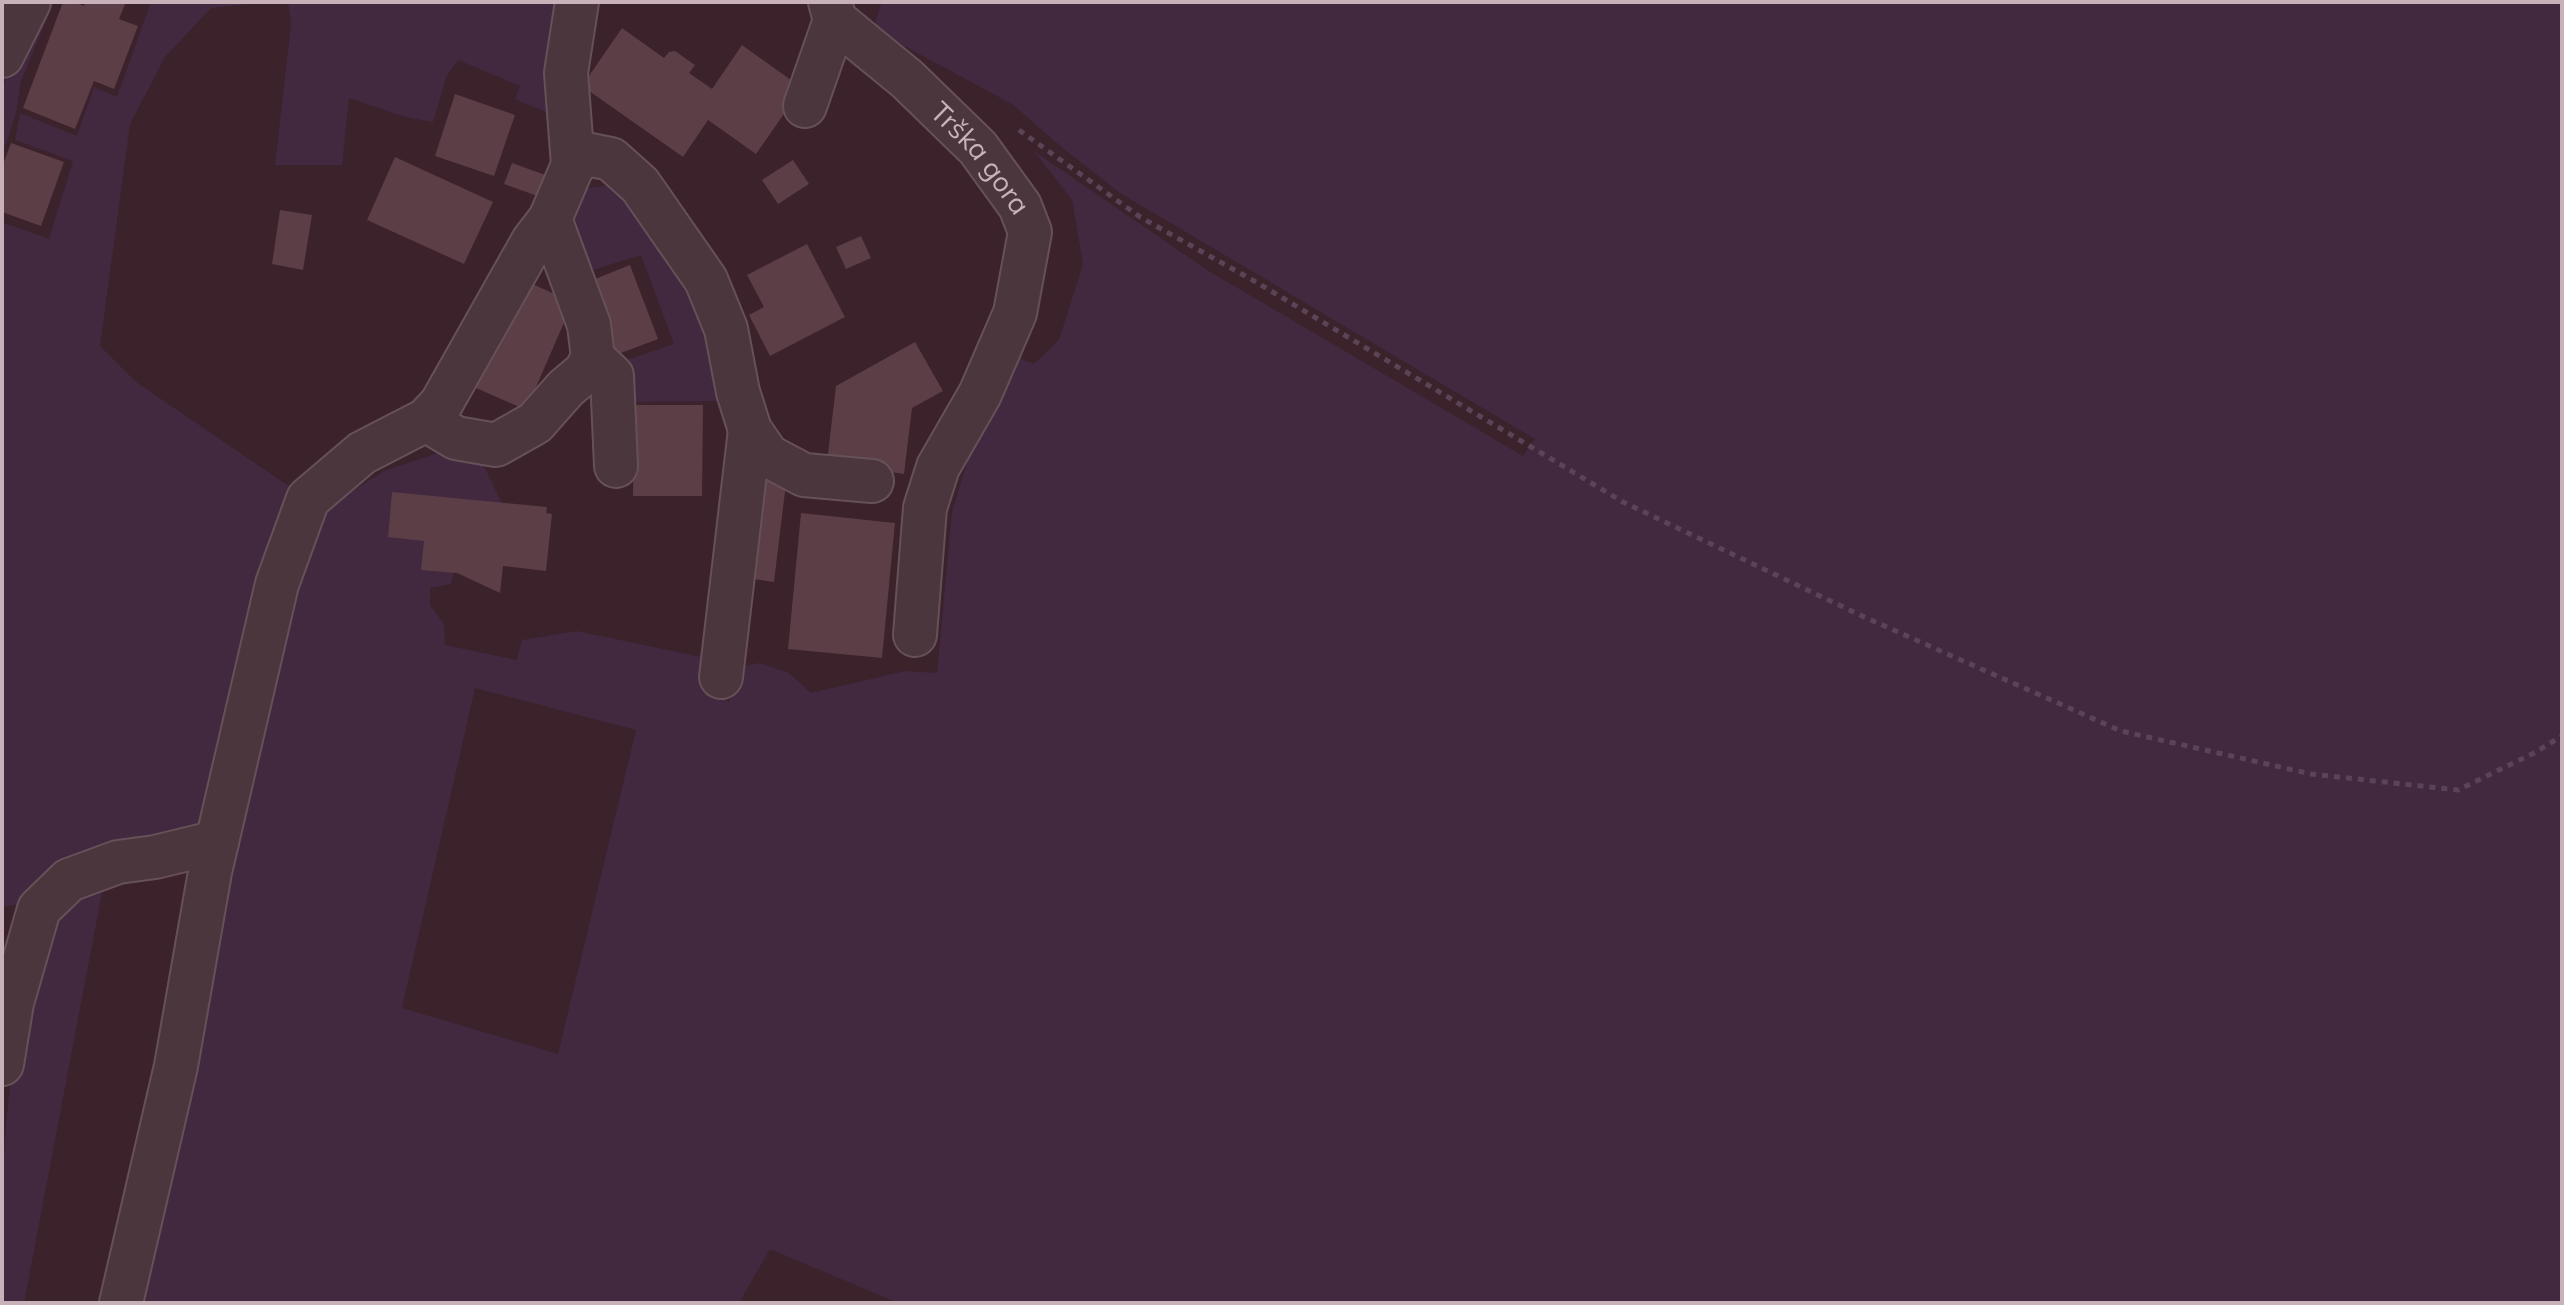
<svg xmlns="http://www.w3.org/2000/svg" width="2564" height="1305" font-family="Mulish,sans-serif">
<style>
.green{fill:#422940;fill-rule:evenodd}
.building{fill:#5c3e47}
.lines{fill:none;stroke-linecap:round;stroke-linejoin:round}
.minor-casing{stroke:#675158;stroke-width:46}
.path{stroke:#5c4457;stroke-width:5;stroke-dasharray:6 6;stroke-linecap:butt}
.minor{stroke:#4c363d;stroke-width:42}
.labels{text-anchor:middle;stroke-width:6;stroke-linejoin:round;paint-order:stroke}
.street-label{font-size:28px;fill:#c8b1b8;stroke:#311b22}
</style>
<rect width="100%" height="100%" fill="#3c222b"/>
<path class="green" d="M42,2h12l-33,79 -5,33 -14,40v-67z
M151,2h117l-57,6 -46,49 -35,67 -30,222 36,36 160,109 -95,336 -175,76 -24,4v-685l47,17 24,-78 -58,-21 5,-27 57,23 17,-49 23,10z
M288,2h274l-9,113 -38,-16 5,-13 -62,-26 -12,17 -13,45 -27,-5 -57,-19 -7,67h-67l16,-141z
M882,2h1680v1301h-1664l-128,-54 -31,54h-607l171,-762 29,-37 52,-33 57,-19 35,-2 29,59 -46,35 -8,40 -21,4v17l14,19 1,21 72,15 5,-20 55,-9 129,27 10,35 13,9 4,-33 26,-6 30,10 22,20 94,-22 32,2 15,-161 30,-99 27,-59 25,10 25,-24 24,-76 -11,-64 -38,-49 173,119 316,186 12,-17 -415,-246 -56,-44 -52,-45 -139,-75zM475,688l161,42 -78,324 -156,-46z
M619,184l83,130 15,87 -95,1 -7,-38 59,-20 -33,-89 -55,17 -21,-55 16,-28z
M105,877l-81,426h-22c0,-109 -2,-222 32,-327 9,-27 21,-53 31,-80z"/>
<path class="building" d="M63,2h12l9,4 2,-4h40l-7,17 19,7 -24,63 -20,-8 -19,48 -52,-21z
M622,28l42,30 5,-6 6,-1 20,14 -6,8 23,16 30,-44 60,43 -46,66 -48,-34 -25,37 -101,-71z
M455,94l60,21 -21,61 -59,-20z
M11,143l53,19 -23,64 -39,-14v-45z
M395,157l98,45 -29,62 -97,-44z
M793,160l16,24 -31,20 -16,-24z
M512,163l39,14 -8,21 -39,-14z
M280,210l32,5 -9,55 -31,-6z
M861,236l10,22 -25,11 -10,-22z
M807,244l38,73 -75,39 -21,-41 15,-8 -17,-32z
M630,265l28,74 -45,17 -28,-73z
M523,280l50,22 -47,108 -50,-22z
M915,342l28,49 -31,17 -8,66 -77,-12 9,-76z
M634,405h69l-1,91h-69z
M751,470l36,5 -13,107 -36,-5z
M392,492l155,15 -1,6 6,1 -6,57 -43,-5 -3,27 -43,-20 -36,-3 3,-29 -36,-4z
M801,513l94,10 -13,135 -94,-9z"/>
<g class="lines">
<g class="minor-casing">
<g id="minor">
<path id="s1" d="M830,2l5,18 72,59 71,69 42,58 10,26 -15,81 -35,81 -42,73 -13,41 -10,127"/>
<path d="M2,56l27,-54"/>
<path d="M805,106l30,-86"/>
<path d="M573,165l-7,-92 11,-71"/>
<path d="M550,219l39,106 4,33 19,18 4,90"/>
<path d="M426,420l30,18 40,7 39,-22 31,-35 19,-16 8,-14"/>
<path d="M721,677l29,-247"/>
<path d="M2,1064l10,-61 27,-94 30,-29 49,-18 37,-5 62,-15"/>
<path d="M121,1303l55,-237 34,-194 67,-288 31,-85 54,-46 64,-33 15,-16 92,-163 17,-22 23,-54 13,-11 25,5 29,26 66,95 20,49 12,63 12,38 18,26 36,19 68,6"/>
</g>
</g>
<path class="path" d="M1019,130l121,87 116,65 367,220 239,114 259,115 190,43 147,16 76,-37 28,-17"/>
<use href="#minor" class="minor"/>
</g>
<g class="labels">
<g class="street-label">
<text dy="10" stroke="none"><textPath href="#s1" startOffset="220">Trška gora</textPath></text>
</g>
</g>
<rect width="2564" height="1305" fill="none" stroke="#c8b1b8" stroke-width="8"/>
</svg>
